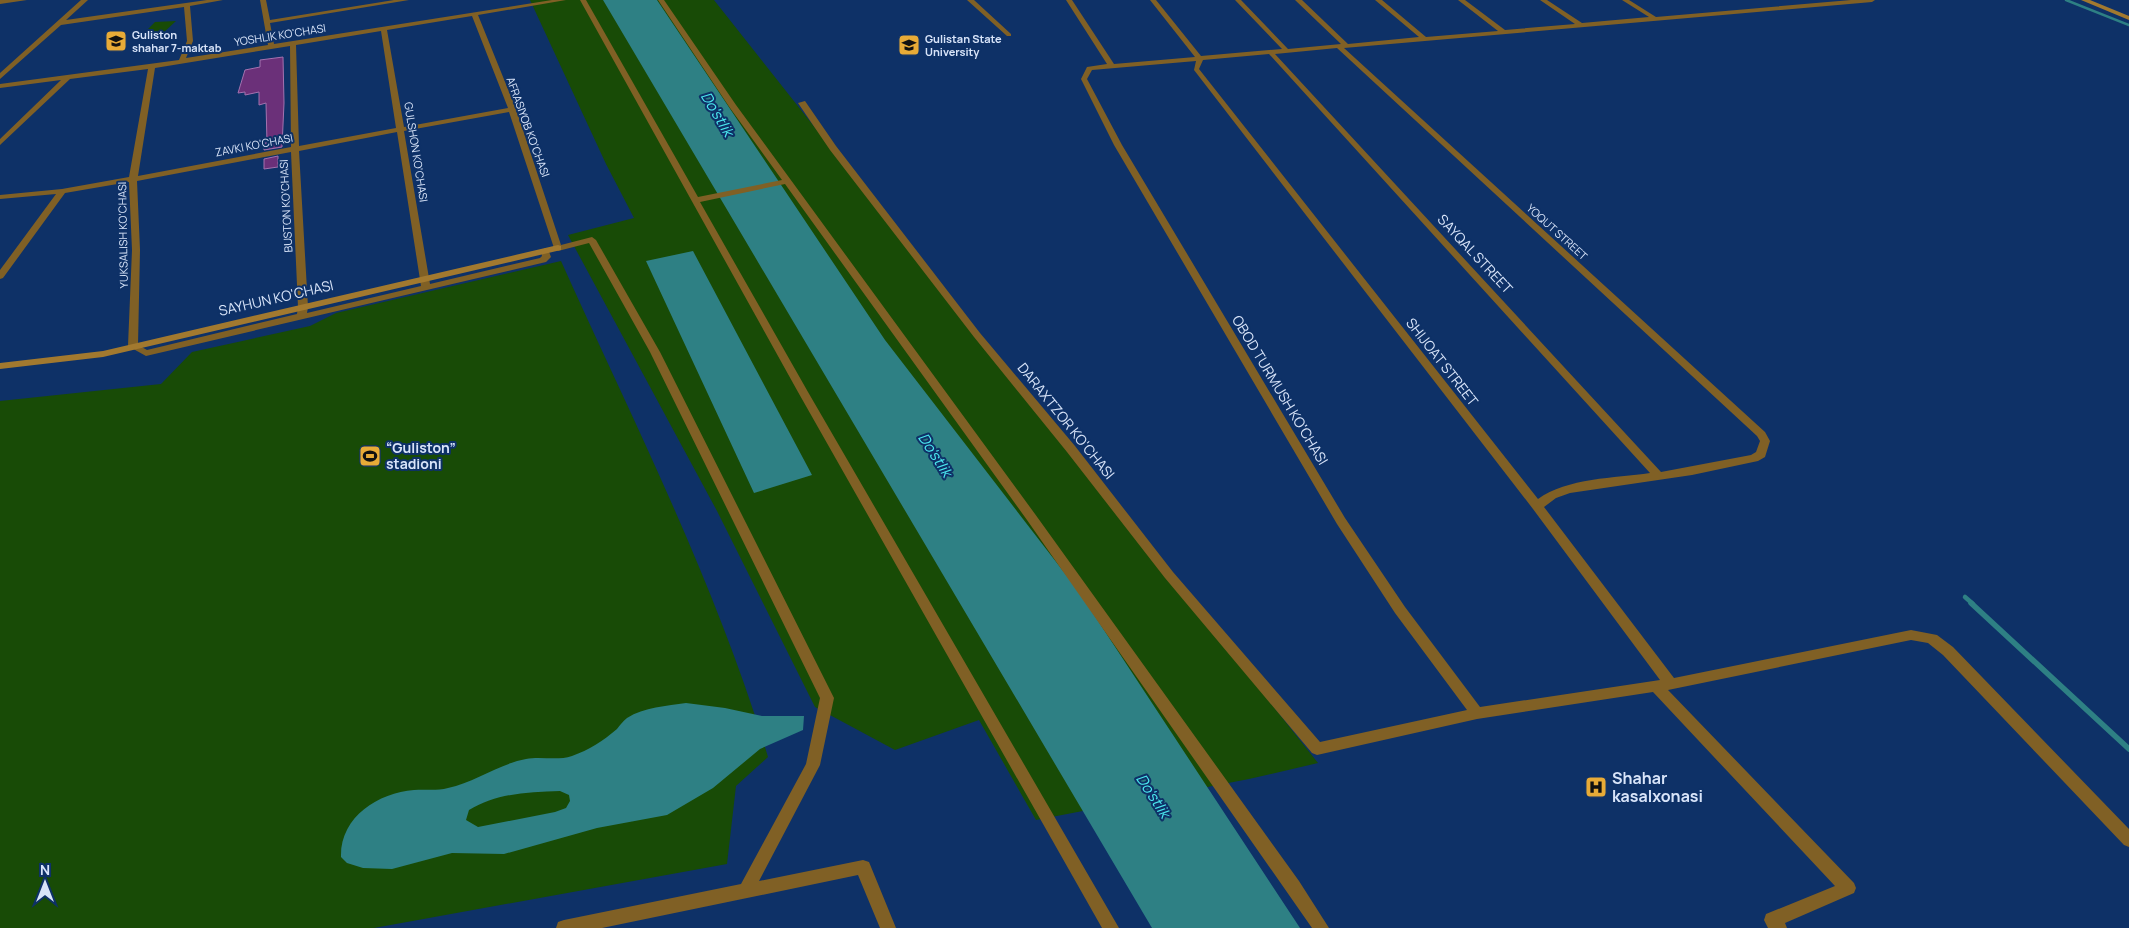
<svg xmlns="http://www.w3.org/2000/svg" width="2129" height="928" font-family="Manrope,sans-serif">
<style>
.green{fill:#184b06}
.water{fill:#2e8084;fill-rule:evenodd}
.lines{fill:none;stroke-linecap:round;stroke-linejoin:round}
.stream-far2{stroke:#2e8084;stroke-width:2.5}
.stream-far1{stroke:#2e8084;stroke-width:4.5}
.stream{stroke:#2e8084;stroke-width:5.5}
.building{fill:#6b3079;stroke:#a372af}
.street{fill:#806025;fill-rule:evenodd}
.secondary{fill:#a2792f;fill-rule:evenodd}
.labels{text-anchor:middle;stroke-width:4;stroke-linejoin:round;paint-order:stroke}
.far-poi-label{font-size:11px;font-weight:bold;fill:#d8e4f9;stroke:#0e3167;text-anchor:start}
.far-street-label{font-size:11px;fill:#d8e4f9;stroke:#0e3167}
.street-label{font-size:14px;fill:#d8e4f9;stroke:#0e3167}
.poi-label{font-size:14px;font-weight:bold;fill:#d8e4f9;stroke:#0e3167;text-anchor:start}
.water-label{font-size:15px;font-style:italic;fill:#4be9f0;stroke:#0e3167}
.near-poi-label{font-size:16px;font-weight:bold;fill:#d8e4f9;stroke:#0e3167;text-anchor:start}
</style>
<rect width="100%" height="100%" fill="#0e3167"/>
<path class="green" d="M530,0h184l604,763 -69,16 -213,41 -57,-100 -84,30 -80,-43 -98,-196 -149,-276 66,-17 -28,-54z
M176,21l-14,13 -21,2 14,-14z
M561,261c73,162 156,325 207,496l-32,29 -9,78 -353,64h-374v-527l161,-17 31,-32 118,-26 26,-13z"/>
<path class="water" d="M603,0h54l228,340 192,249 223,339h-148z
M693,251l119,224 -58,18 -108,-232z
M686,703l39,5 37,8h42l-1,14 -43,19 -47,39 -46,27 -70,13 -93,26 -52,-1 -60,16 -29,-1 -16,-5 -6,-6c-1,-40 37,-64 73,-67 12,-1 23,1 34,-2 27,-6 51,-24 78,-29 15,-3 31,2 46,-3 17,-6 31,-15 45,-27 3,-4 6,-8 10,-11 17,-11 40,-12 59,-15zM560,791l9,4 1,6 -4,7 -11,4 -77,15 -12,-7 3,-10c28,-17 59,-18 91,-19z"/>
<g class="lines">
<path class="stream-far2" d="M2066,0l63,25"/>
<path class="stream-far1" d="M1965,597l8,7"/>
<path class="stream" d="M1971,603l158,146"/>
</g>
<path class="building" d="M283,57l1,46 -2,44 -18,3v-7h3l-1,-40 -7,2v-13l-14,3v-3l-7,1 7,-23 15,-3v-7z
M278,156v11l-14,2v-10z"/>
<g class="lines">
<path class="street" d="M0,0h27l-27,4z
M81,0h7l-22,20 141,-20h16l-33,6 3,35 -7,17 82,-13 -8,-45h6l4,20 124,-20h15l-139,23 4,21 278,-44h14l-88,15 38,94 45,136 31,-8 4,3 64,112 174,346 -14,67 -61,116 104,-21 6,2 27,66h-16l-22,-53 -256,53h-46l2,-6 6,-2 177,-36 65,-120 14,-66 -170,-346 -61,-109 -31,8 -4,-3 -45,-136 -105,19 26,153 110,-26 2,-2 -1,-5 4,-3 3,1 3,8 -5,5 -400,94 -18,-10 4,-96 -3,-68 -64,11 -62,85 -3,1v-9l56,-76 -56,5v-4l62,-6 67,-12 19,-108 -78,10 -70,66v-6l61,-59 -61,8v-4l179,-24 8,-19 -3,-34 -123,18 -61,54v-6zM472,16l36,92 -104,19 -17,-97zM381,31l15,97 -97,18 -3,-101zM290,46l1,101 -153,29 17,-108zM397,132l24,154 -114,27 1,-6 -9,-156zM291,152l7,155 -1,7 -150,36 -9,-5 2,-95 -3,-69z
M580,0h6l112,197 84,-17 -52,-72 -72,-108h6l72,105 299,409 264,367 30,47h-17l-285,-408 -242,-336 -85,18 108,190 311,536h-17l-304,-536z
M967,0h7l37,34v2h-4z
M1066,0h6l42,64 81,-7 -45,-57h6l45,56 81,-7 -47,-49h6l47,49 53,-5 -46,-44h7l46,44 71,-7 -44,-37h7l44,37 72,-6 -40,-31h7l40,30 70,-6 -35,-24h7l35,23 67,-6 -27,-17h7l27,17 195,-17h24l-3,2 -528,46 421,384 5,9 -5,16 -7,4 -66,14 -122,18 -14,5 -12,9 130,171 237,-48 26,5 16,12 176,182v18l-5,-2 -181,-190 -15,-12 -17,-3 -243,50 186,193 2,5 -2,5 -69,30 2,5h-19l-4,-8 2,-6 69,-28 -182,-194 -176,27 -160,36 -5,-2 -147,-175 -98,-126 -93,-115 -144,-187 -32,-47 7,-2 31,45 144,187 95,113 98,126 147,170 147,-32 -72,-97 -58,-89 -223,-379 -33,-66 6,-12 20,-3zM1337,48l420,388 3,5 -4,11 -5,3 -90,17 -386,-418zM1269,54l381,419c-35,5 -83,5 -112,26l-339,-430 4,-9zM1196,61l-2,9 339,439 127,171 -180,27 -75,-100 -60,-89 -223,-373 -35,-66 5,-9z"/>
<path class="secondary" d="M2081,0h9l39,16v4z
M558,245l3,1v4l-458,107 -103,12v-6l103,-12z"/>
</g>
<defs>
<g id="school-square" transform="scale(1.125)"><rect x="-9" y="-9" width="18" height="18" rx="4" fill="#e8ab37" stroke="#0e3167"/><path d="M0-5L7-2L0 1L-7-2ZM-4 1L0 2.5L4 1V4Q0 6-4 4Z" fill="#111"/></g>
<g id="university-square" transform="scale(1.125)"><rect x="-9" y="-9" width="18" height="18" rx="4" fill="#e8ab37" stroke="#0e3167"/><path d="M0-5L7-2L0 1L-7-2ZM-4 1L0 2.5L4 1V4Q0 6-4 4Z" fill="#111"/></g>
<g id="stadium-square" transform="scale(1.125)"><rect x="-9" y="-9" width="18" height="18" rx="4" fill="#e8ab37" stroke="#0e3167"/><path d="M0-5a6.5 5 0 1 0 0 10a6.5 5 0 1 0 0-10ZM-3.5-1.8h7v3.6h-7Z" fill="#111"/></g>
<g id="hospital-square" transform="scale(1.125)"><rect x="-9" y="-9" width="18" height="18" rx="4" fill="#e8ab37" stroke="#0e3167"/><path d="M-5-5h3v3.5h4V-5h3V5h-3V1.5h-4V5h-3Z" fill="#111"/></g>
</defs>
<g fill-rule="evenodd">
<use href="#school-square" x="116" y="41"/>
<use href="#university-square" x="909" y="45"/>
<use href="#stadium-square" x="370" y="456"/>
<use href="#hospital-square" x="1596" y="787"/>
</g>
<g class="labels">
<g class="far-poi-label">
<text x="132" y="39">Guliston<tspan x="132" dy="13">shahar 7-maktab</tspan></text>
<text x="925" y="43">Gulistan State<tspan x="925" dy="13">University</tspan></text>
</g>
<g class="far-street-label">
<text transform="translate(280 35) rotate(-9)" y="4">YOSHLIK KO'CHASI</text>
<text transform="translate(528 127) rotate(70)" y="4">AFRASIYOB KO'CHASI</text>
<text transform="translate(254 145) rotate(-11)" y="4">ZAVKI KO'CHASI</text>
<text transform="translate(416 152) rotate(81)" y="4">GULSHON KO'CHASI</text>
<text transform="translate(286 206) rotate(-93)" y="4">BUSTON KO'CHASI</text>
<text transform="translate(1557 232) rotate(42)" y="4">YOQUT STREET</text>
<text transform="translate(123 235) rotate(-91)" y="4">YUKSALISH KO'CHASI</text>
</g>
<g class="street-label">
<text transform="translate(1475 254) rotate(47)" y="5">SAYQAL STREET</text>
<text transform="translate(276 298) rotate(-13)" y="5">SAYHUN KO'CHASI</text>
<text transform="translate(1442 362) rotate(52)" y="5">SHIJOAT STREET</text>
<text transform="translate(1280 390) rotate(59)" y="5">OBOD TURMUSH KO'CHASI</text>
<text transform="translate(1066 421) rotate(51)" y="5">DARAXTZOR KO'CHASI</text>
</g>
<g class="poi-label">
<text x="386" y="453">“Guliston”<tspan x="386" dy="16">stadioni</tspan></text>
</g>
<g class="water-label">
<text transform="translate(717 114) rotate(59)" y="5">Do'stlik</text>
<text transform="translate(935 455) rotate(57)" y="5">Do'stlik</text>
<text transform="translate(1153 796) rotate(57)" y="5">Do'stlik</text>
</g>
<g class="near-poi-label">
<text x="1612" y="784">Shahar<tspan x="1612" dy="18">kasalxonasi</tspan></text>
</g>
</g>
<g transform="translate(45 883)" stroke="#0e3167" stroke-width="4" paint-order="stroke">
<path d="M0-4L9 19L0 12L-9 19Z" fill="#d8e4f9"/>
<text y="-8" font-size="14" font-weight="bold" text-anchor="middle" fill="#d8e4f9">N</text>
</g>
</svg>
